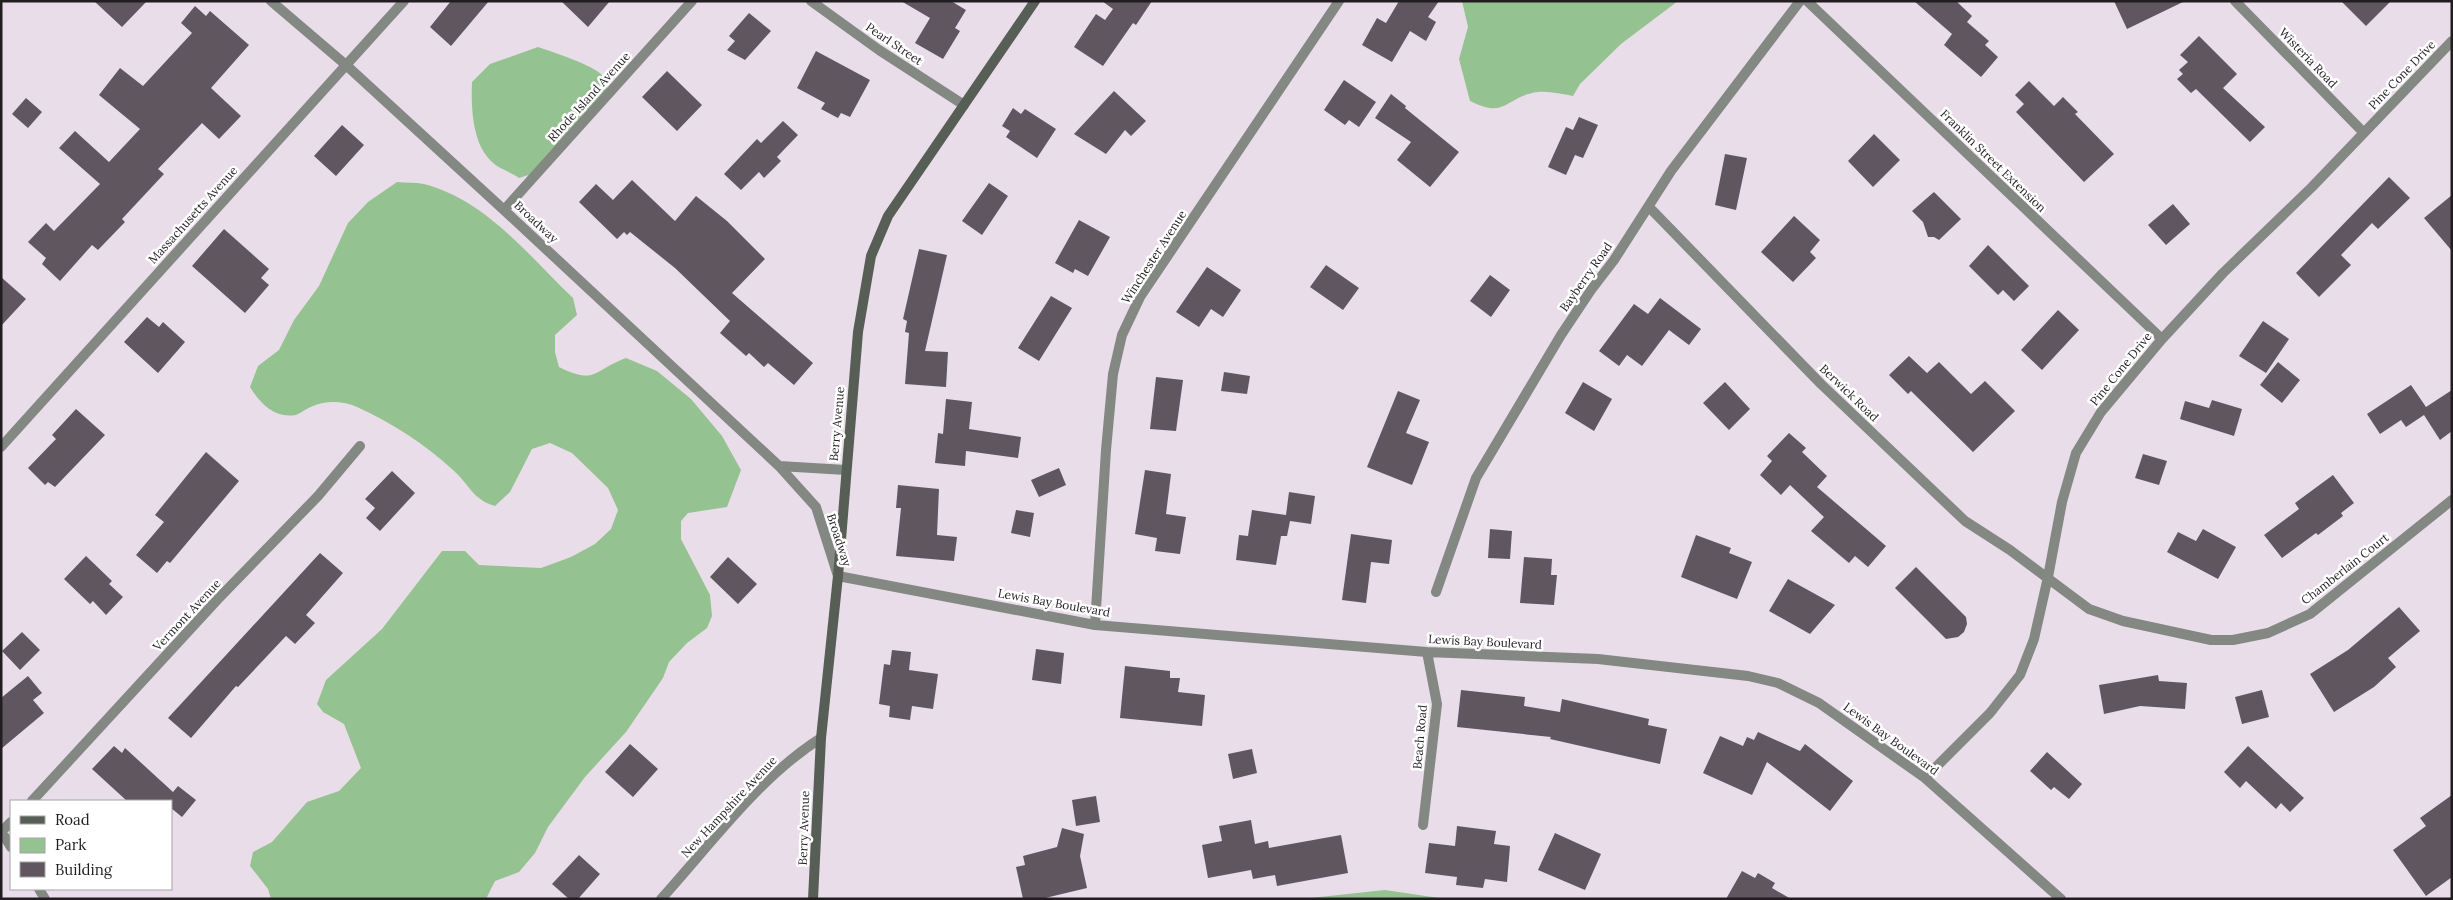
<svg xmlns="http://www.w3.org/2000/svg" width="2453" height="900" font-family="Lora,serif">
<style>
.green{fill:#95c291}
.building{fill:#605660}
.lines{fill:none;stroke-linecap:round;stroke-linejoin:round}
.street{stroke:#838883;stroke-width:10}
.secondary{stroke:#575e56;stroke-width:10}
.labels{text-anchor:middle;stroke-width:5;stroke-linejoin:round;paint-order:stroke}
.street-label{font-size:12px;fill:#211d21;stroke:#fff}
</style>
<rect width="100%" height="100%" fill="#eaddea"/>
<path class="green" d="M1462,1h216l-57,43 -41,40 -7,12c-11,-2 -24,-5 -35,-4 -33,4 -31,28 -68,9l-11,-42 9,-32z
M538,47c14,5 56,18 65,29 5,6 4,12 4,19l-69,77 -19,6c-8,-6 -20,-9 -27,-16 -20,-18 -21,-55 -20,-80l18,-18z
M397,182c9,1 18,0 27,2 62,16 105,72 149,114l4,17 -22,20v17l4,15c37,18 33,4 67,-9l31,13 34,28 31,37 19,34 -14,37 -39,6 -7,8v18l29,56 2,21 -5,12 -20,15 -18,19 -6,16 -37,54 -41,45 -37,50 -13,26 -16,19 -24,9 -9,18h-215l-3,-10 -18,-23 3,-14 19,-10 35,-40 32,-11 22,-23 -17,-44 -21,-12 -6,-8 9,-24 56,-51 60,-78h23l14,14 62,3 30,-11 24,-13 16,-15 7,-19 -10,-22 -36,-35 -22,-10 -18,6 -22,43 -15,14c-22,-6 -26,-22 -42,-36 -27,-25 -62,-48 -96,-63 -13,-6 -31,-7 -44,-1 -6,2 -12,7 -17,9 -22,4 -36,-12 -46,-28l8,-21 21,-16 15,-30 25,-34 29,-63 20,-21z
M1385,890l61,9h-145z"/>
<path class="building" d="M94,1h53l-25,26z
M451,1h38l-38,45 -21,-19z
M561,1h49l-22,26z
M901,1h50l15,9 -11,18 5,3 -17,28 -28,-16 15,-25z
M1102,1h50l-16,24 -3,-2 -30,43 -29,-19 22,-33 9,6 8,-11z
M1399,1h40l-11,16 8,5 -10,19 -16,-10 -18,31 -30,-17 15,-27 9,5z
M1914,1h42l16,15 -5,6 22,19 -4,4 13,12 -17,20 -37,-32 8,-11z
M2114,1h71l-58,28z
M2341,1h50l-25,25z
M195,6l11,10 4,-5 39,34 -38,43 30,28 -22,23 -17,-16 -44,46 6,5 -42,45 3,3 -27,28 -6,-5 -32,36 -18,-17 4,-6 -18,-16 18,-19 8,8 46,-47 -41,-36 16,-17 34,31 31,-33 -41,-34 21,-27 23,18 49,-53 -11,-10z
M749,13l22,18 -26,29 -18,-10 8,-9 -6,-5z
M2199,36l38,38 -14,14 42,39 -15,15 -54,-53 -5,4 -14,-14 6,-5 -4,-4 9,-8 -8,-7z
M816,51l54,29 -20,37 -9,-4 -3,5 -17,-9 4,-6 -28,-15z
M667,71l35,34 -25,26 -35,-34z
M1344,80l32,22 -17,25 -10,-7 -4,5 -21,-15z
M2029,81l25,25 9,-9 15,15 -3,2 39,40 -30,28 -68,-70 8,-8 -9,-9z
M1114,91l32,30 -15,15 -6,-6 -19,24 -32,-20z
M1391,94l15,12 -1,2 54,44 -29,35 -33,-27 14,-18 -36,-24z
M26,98l16,14 -14,16 -16,-14z
M1013,108l8,6 4,-5 31,20 -19,29 -31,-21 4,-6 -8,-5z
M1579,117l19,8 -15,33 -8,-3 -9,20 -18,-8 18,-40 7,3z
M783,121l15,14 -21,22 4,4 -17,17 -5,-6 -18,18 -17,-16 33,-35 4,4z
M342,125l22,20 -28,31 -22,-20z
M1874,134l26,26 -27,27 -25,-26z
M1725,154l22,4 -11,52 -21,-5z
M2389,177l21,21 -32,31 -6,-6 -31,32 10,10 -32,32 -23,-24z
M632,180l43,41 21,-25 31,25 38,38 -33,34 81,70 -19,22 -26,-22 -4,4 -15,-14 -3,3 -26,-23 10,-12 -55,-53 -45,-36 -3,3 -3,-3 -7,7 -38,-37 17,-18 17,16z
M989,183l19,13 -26,39 -20,-14z
M1934,192l27,27 -22,21 -5,-3h-6l-5,-15 -11,-11z
M2452,195v56l-28,-33z
M2173,204l17,20 -24,21 -18,-20z
M1794,216l26,24 -10,12 6,6 -23,24 -32,-30z
M1079,220l31,17 -22,39 -13,-7 -2,4 -18,-10z
M224,229l45,40 -8,9 8,7 -24,28 -53,-47z
M1988,245l41,41 -15,15 -11,-11 -5,5 -29,-29z
M919,249l28,6 -22,96 23,1 -2,35 -41,-3 4,-51 -4,-1 2,-11 -4,-2z
M1326,265l33,23 -16,22 -33,-23z
M1207,267l34,23 -18,27 -12,-8 -12,18 -23,-15z
M1490,275l20,15 -19,27 -21,-16z
M1,277l25,22 -25,27z
M1051,296l21,12 -33,53 -21,-13z
M1660,298l41,31 -12,16 -20,-15 -27,36 -15,-11 -8,11 -20,-15 35,-47 14,10z
M2058,310l21,20 -37,40 -21,-20z
M147,317l12,10 4,-5 22,20 -27,31 -34,-31z
M2263,321l26,18 -23,34 -27,-17z
M1909,356l18,17 12,-11 32,32 14,-13 30,30 -42,41 -62,-61 -3,3 -19,-19z
M2278,362l22,18 -18,23 -22,-18z
M1224,372l26,4 -3,18 -26,-3z
M1156,377l27,3 -7,51 -26,-2z
M1583,382l29,17 -18,32 -29,-18z
M1725,382l25,27 -21,21 -26,-27z
M2411,385l15,22 26,-17v41l-12,9 -16,-25 -18,12 -5,-7 -21,14 -13,-20z
M1398,391l22,9 -14,33 23,9 -17,43 -45,-18z
M946,399l26,3 -3,27 52,8 -3,21 -52,-7 -1,15 -30,-3 3,-30 5,1z
M2212,400l30,9 -8,27 -54,-17 5,-18 24,7z
M76,409l29,26 -50,52 -7,-5 -3,3 -17,-17 28,-29 -4,-4z
M1789,433l17,15 -4,4 25,24 -10,11 69,59 -18,21 -13,-11 -6,7 -38,-32 13,-14 -34,-32 -9,10 -21,-20 12,-14 -5,-5z
M206,452l33,29 -69,82 -3,-2 -10,12 -21,-18 28,-33 -9,-7z
M2143,454l24,7 -8,24 -24,-7z
M1059,468l7,17 -27,12 -8,-17z
M1145,470l26,4 -5,40 20,3 -6,37 -25,-3 2,-13 -22,-4z
M392,471l23,22 -35,38 -14,-13 9,-10 -10,-9z
M2333,475l21,28 -13,10 2,3 -25,19 -2,-2 -34,25 -18,-23 35,-26 -4,-6z
M898,485l41,4 -2,46 20,2 -3,24 -58,-5 5,-48h-5z
M1289,492l26,4 -4,28 -21,-3 -3,15h-6l-5,29 -40,-5 3,-25 9,1 4,-26 34,5z
M1016,510l18,3 -4,24 -19,-4z
M1490,529l22,2 -2,28 -22,-1z
M2203,529l33,18 -18,32 -51,-27 11,-20 18,9z
M1351,534l41,6 -3,24 -18,-2 -5,41 -24,-3z
M1696,535l35,13 -2,5 23,9 -15,37 -56,-22z
M320,553l23,20 -37,42 9,8 -20,21 -9,-8 -48,51 -2,-1 -45,52 -23,-20z
M86,556l26,25 -3,3 14,13 -17,18 -13,-14 -3,3 -26,-25z
M728,557l29,27 -19,20 -28,-27z
M1524,557l28,2 -1,16h6l-3,30 -34,-2z
M1916,567l50,50 1,7 -3,8 -6,5 -12,2 -51,-51z
M1788,579l47,26 -25,29 -41,-23z
M2399,607l21,24 -32,27 8,9 -22,20 -40,25 -24,-38 38,-24z
M22,632l18,18 -20,20 -18,-19z
M1036,649l28,4 -3,31 -29,-4z
M892,650l19,2 -2,18 29,4 -5,35 -21,-3 -2,14 -21,-3 1,-11 -11,-2 5,-40 6,1z
M1125,666l45,5v7h10l-2,14 27,3 -3,31 -82,-8z
M2158,675l1,6 28,2 -2,26 -45,-3 -36,8 -5,-29z
M28,676l14,17 -9,7 11,13 -43,36v-51z
M1461,690l64,7 -1,9 36,6 2,-13 87,20 -1,6 19,4 -7,35 -110,-25 1,-2 -94,-10z
M2262,690l7,27 -27,7 -7,-27z
M1758,732l42,19 5,-7 48,37 -23,30 -63,-49 -15,33 -49,-22 17,-37 23,10 4,-9 7,3z
M630,744l28,25 -25,28 -28,-25z
M114,746l8,7 3,-5 48,44 5,-6 18,14 -14,17 -11,-9v-7h-44l-35,-32z
M2248,746l56,52 -14,14 -9,-9 -5,6 -30,-28 -6,7 -16,-16z
M1252,749l5,24 -24,6 -5,-25z
M2047,752l35,32 -13,15 -15,-12 -3,3 -21,-19z
M2452,795v82l-26,19 -33,-46 33,-24 -6,-8z
M1096,796l4,26 -24,4 -4,-26z
M1251,820l4,24 13,-3 1,7 72,-13 7,38 -71,13 -2,-11 -22,4 -2,-9 -43,8 -6,-33 20,-4 -3,-15z
M1457,826l39,5 -2,13 16,2 -3,36 -22,-3 -2,9 -27,-3 1,-8 -32,-4 4,-30 26,3z
M1062,828l22,6 -4,22 7,32 -46,11h-18l-7,-32 9,-2 -2,-9 34,-9z
M1555,833l46,21 -16,36 -47,-20z
M579,855l21,19 -22,25h-9l-17,-15z
M1742,871l13,7 3,-5 17,10 -3,5 19,11h-65z"/>
<g class="lines">
<path class="street" d="M271,1l75,64 158,145 275,256 67,4
M811,1l68,49 85,55
M1807,1l355,338
M2235,1l129,132
M1649,207l172,177 144,137 45,29 79,59 34,12 88,19h22l35,-7 42,-19 142,-114
M504,210l188,-209
M1,447l403,-446
M779,466l37,41 22,69 257,49 332,27 171,7 150,17 30,7 41,20 106,75 136,121
M1436,592l40,-114 85,-143 30,-45 23,-30 57,-89 129,-170
M1095,625l11,-175 7,-76 9,-39 18,-38 199,-296
M1925,778l65,-65 30,-38 14,-36 14,-62 14,-75 14,-49 25,-41 61,-73 61,-66 89,-86 140,-146
M32,801l185,-201 101,-104 42,-50
M1423,825l14,-121 -10,-52
M1,831l10,16
M1,832l10,-10
M39,889l6,10
M661,899c50,-55 97,-121 160,-161"/>
<path class="secondary" d="M813,899l8,-161 17,-162 20,-244 13,-76 17,-40 147,-215"/>
</g>
<g class="labels">
<g class="street-label">
<text transform="translate(894 44) rotate(34)" y="4">Pearl Street</text>
<text transform="translate(2308 58) rotate(46)" y="4">Wisteria Road</text>
<text transform="translate(2402 75) rotate(-46)" y="4">Pine Cone Drive</text>
<text transform="translate(589 97) rotate(-48)" y="4">Rhode Island Avenue</text>
<text transform="translate(1993 161) rotate(44)" y="4">Franklin Street Extension</text>
<text transform="translate(193 215) rotate(-48)" y="4">Massachusetts Avenue</text>
<text transform="translate(536 222) rotate(43)" y="4">Broadway</text>
<text transform="translate(1154 257) rotate(-57)" y="4">Winchester Avenue</text>
<text transform="translate(1586 277) rotate(-55)" y="4">Bayberry Road</text>
<text transform="translate(2121 369) rotate(-51)" y="4">Pine Cone Drive</text>
<text transform="translate(1849 393) rotate(44)" y="4">Berwick Road</text>
<text transform="translate(837 424) rotate(-85)" y="4">Berry Avenue</text>
<text transform="translate(839 540) rotate(72)" y="4">Broadway</text>
<text transform="translate(2345 569) rotate(-38)" y="4">Chamberlain Court</text>
<text transform="translate(1054 603) rotate(10)" y="4">Lewis Bay Boulevard</text>
<text transform="translate(187 615) rotate(-47)" y="4">Vermont Avenue</text>
<text transform="translate(1485 642) rotate(3)" y="4">Lewis Bay Boulevard</text>
<text transform="translate(1420 737) rotate(-85)" y="4">Beach Road</text>
<text transform="translate(1891 739) rotate(36)" y="4">Lewis Bay Boulevard</text>
<text transform="translate(729 807) rotate(-47)" y="4">New Hampshire Avenue</text>
<text transform="translate(804 828) rotate(-88)" y="4">Berry Avenue</text>
</g>
</g>
<rect width="2453" height="900" fill="none" stroke="#211d21" stroke-width="5"/>
<rect x="10" y="800" width="162" height="90" fill="#ffffff" stroke="#a6a5a6"/>
<rect x="20" y="816" width="25" height="8" fill="#575e56" stroke="#a6a5a6"/>
<text x="55" y="825" font-size="15" fill="#211d21">Road</text>
<rect x="20" y="838" width="25" height="15" fill="#95c291" stroke="#a6a5a6"/>
<text x="55" y="850" font-size="15" fill="#211d21">Park</text>
<rect x="20" y="862" width="25" height="15" fill="#605660" stroke="#a6a5a6"/>
<text x="55" y="875" font-size="15" fill="#211d21">Building</text>
</svg>
